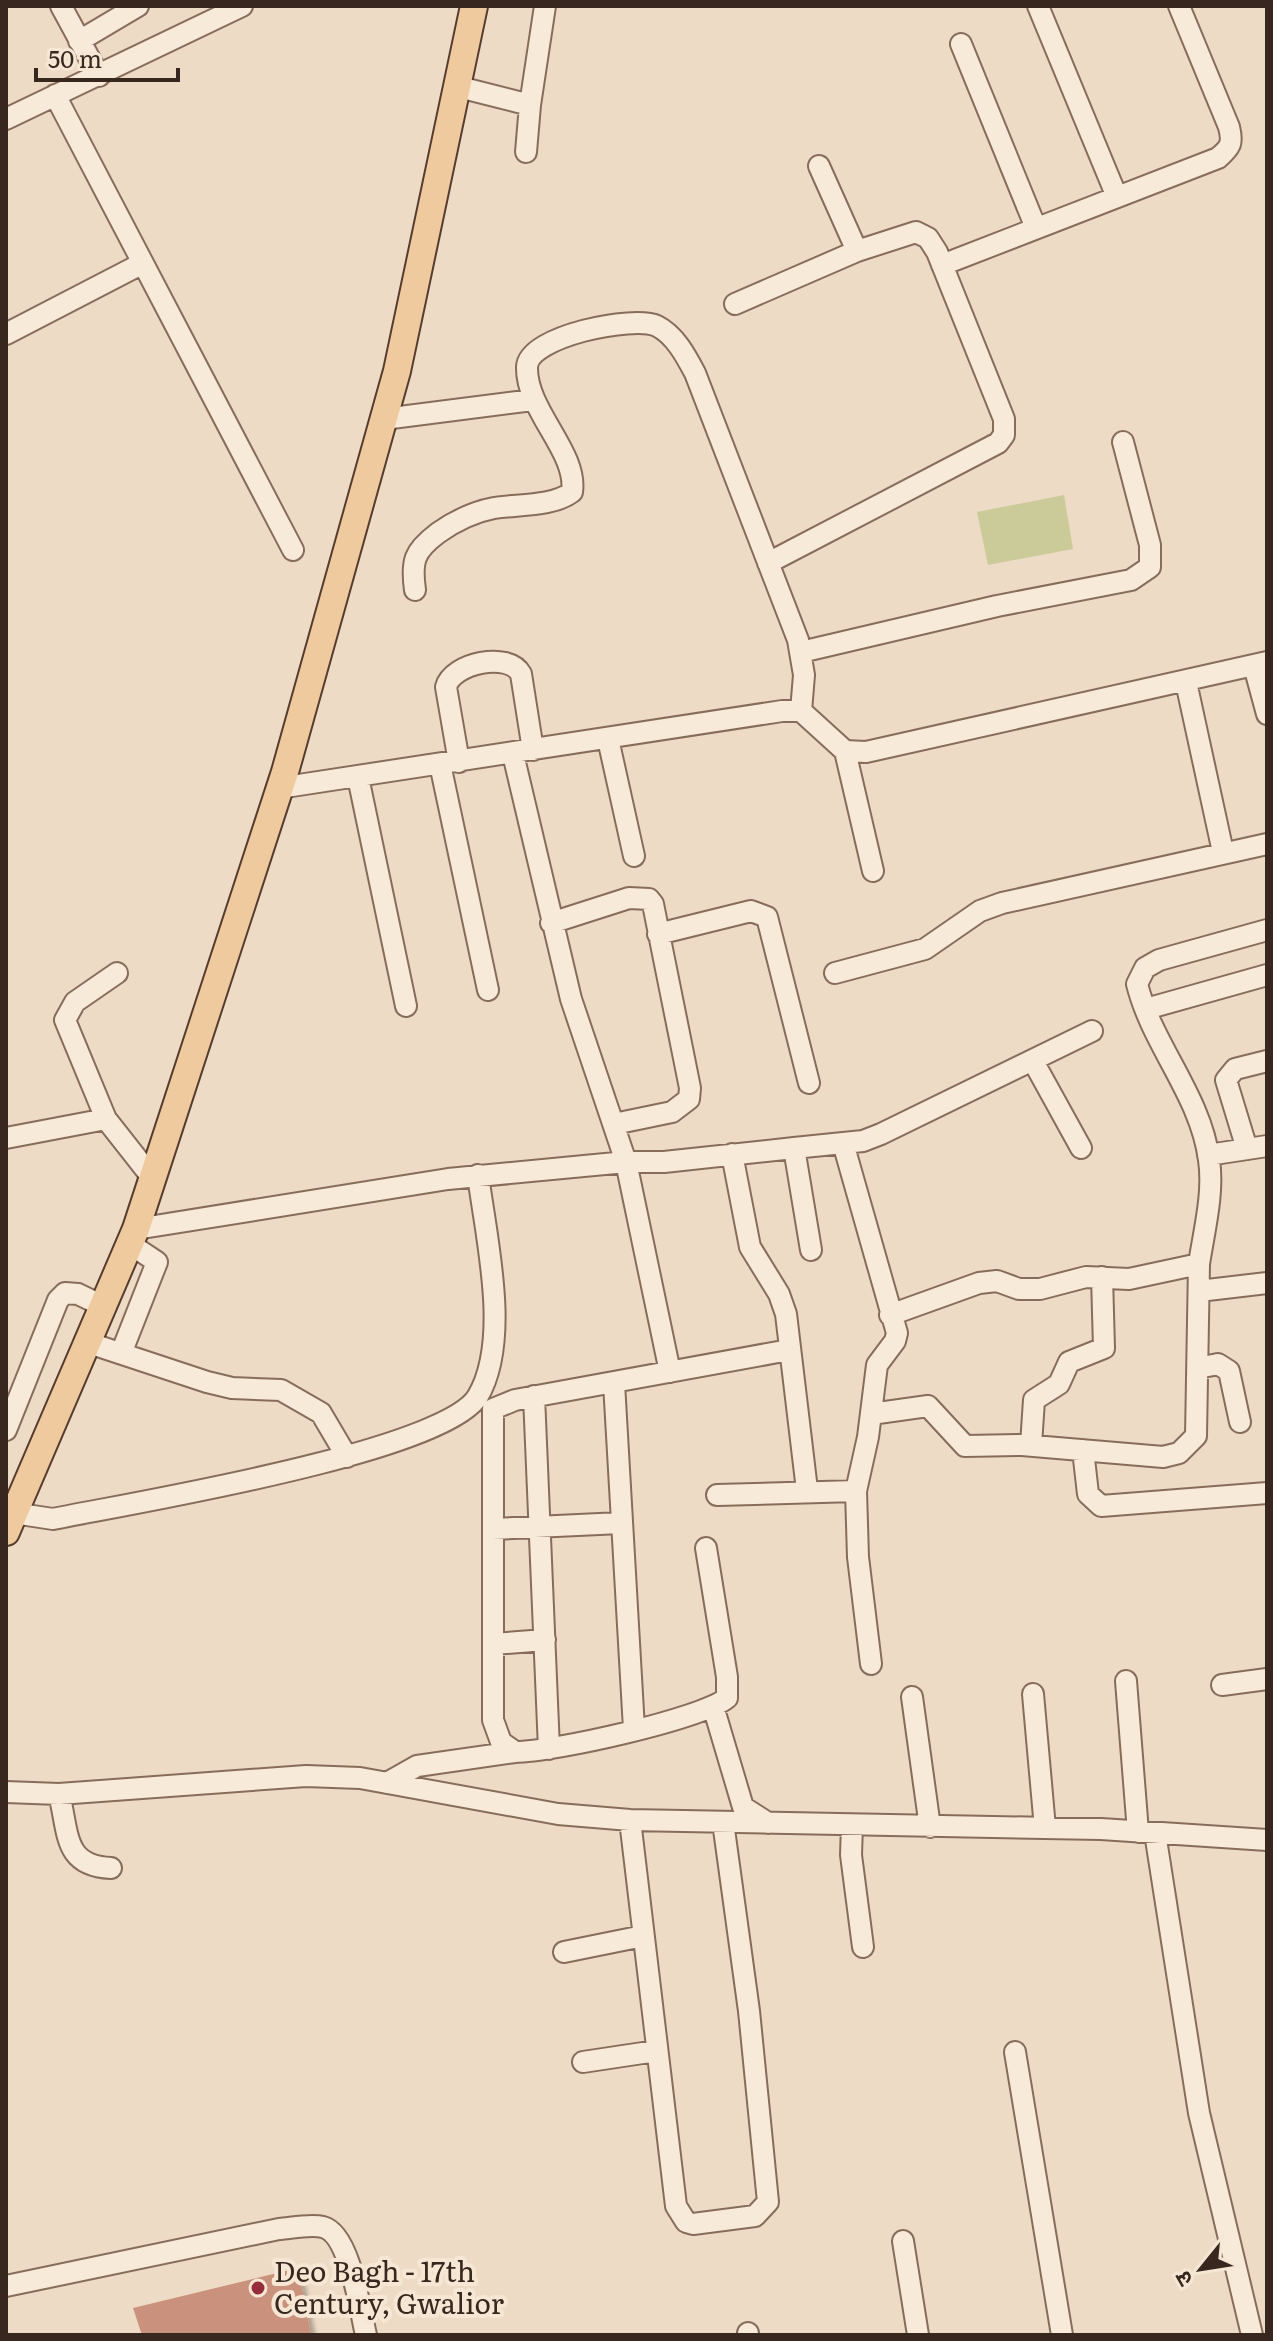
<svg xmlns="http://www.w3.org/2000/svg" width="1273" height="2341" font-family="Literata,'Noto Sans Devanagari',serif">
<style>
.park{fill:#cbca99}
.building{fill:#ca917b;filter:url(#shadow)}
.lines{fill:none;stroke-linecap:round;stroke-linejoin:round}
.minor-casing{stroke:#886c5b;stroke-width:24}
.major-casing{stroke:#563c2f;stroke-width:30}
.minor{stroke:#f8ead8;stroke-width:20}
.major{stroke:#efca9e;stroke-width:26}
.poi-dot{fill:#952d3d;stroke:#f5e7d4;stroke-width:3}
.labels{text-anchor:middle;stroke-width:8;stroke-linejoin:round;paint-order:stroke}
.poi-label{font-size:28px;fill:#38271f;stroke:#f5e7d4;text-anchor:start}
</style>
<defs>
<filter id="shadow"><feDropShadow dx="5.5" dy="5.5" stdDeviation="2" flood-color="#0004"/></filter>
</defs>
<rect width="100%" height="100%" fill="#eddbc5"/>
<path class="park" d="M1064,495l9,54 -85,16 -11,-53z"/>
<path class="building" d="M298,2268l13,67h-169l-9,-27z"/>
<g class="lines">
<g class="minor-casing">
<path id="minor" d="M61,6l38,70
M1038,6l79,191
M79,41l59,-35
M961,44l75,184
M455,86l75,19 15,-99
M55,95l238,455
M6,119l236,-113
M526,152l4,-47
M819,166l38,85
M942,265l276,-107c13,-11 15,-15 11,-31l-50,-121
M735,304l122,-53 59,-19 12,6 9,14 67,167v16l-6,8 -230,120
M6,334l137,-71
M384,419l149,-19
M415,590c-4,-29 -1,-39 23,-57 17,-12 35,-21 56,-25 24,-4 58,-1 78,-16 6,-40 -46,-81 -45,-125 1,-31 107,-52 130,-41 18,9 29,30 38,47l103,267 6,35 -3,36
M801,652l196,-46 134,-26 19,-13v-22l-27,-103
M1254,666l13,48
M1186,682l37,170
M608,739l26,117
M845,751l28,120
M459,762l-13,-75c6,-24 63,-36 75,-13l12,76
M440,764l48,226
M358,777l48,229
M279,788l503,-77h19l44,40 21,1 401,-90
M551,923l78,-25 20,1 4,5 37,184 -1,11 -17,13 -58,12
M658,934l93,-23 16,6 42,166
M117,973l-42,29 -10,18 41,99 48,61
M835,973l90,-24 55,-38 22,-8 265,-59
M1146,1009l121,-34
M1033,1061l48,87
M6,1138l100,-19
M843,1143l54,190 -2,8 -18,24 -9,72 -12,54 2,66 13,107
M794,1148l69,-7 18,-7 211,-103
M1247,1149l-21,-69 9,-11 32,-8
M732,1154l18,93 29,47 7,20 21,176
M1208,1155l59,-9
M136,1229l312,-50 178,-17 -55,-163 -58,-245
M1199,1264c5,-33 15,-71 10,-104 -8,-64 -57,-115 -72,-176l8,-16 14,-8 108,-30
M1199,1291l68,-8
M89,1343l118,39 25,6 49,2 40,23 26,44
M122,1351l35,-89 -27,-18
M1198,1368l20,-4 11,7 11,51
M670,1372l-44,-210h38l130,-14 17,102
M614,1383l20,346
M534,1396l15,353
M871,1414l57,-8 37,40 57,-1 141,12 16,-4 17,-17 3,-172 -70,15 -43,-2 -46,12h-21l-22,-8 -18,2 -89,32
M6,1430l52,-130 7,-7 13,1 27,13
M1031,1445l3,-45 25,-16 10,-22 35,-14 -2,-71
M1083,1450l5,44 13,12 166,-13
M717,1495l139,-4
M13,1513l40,6c73,-15 393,-67 425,-123 33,-57 8,-158 0,-221
M493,1529l128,-6
M706,1548l21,129v21c-26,21 -174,54 -212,54l-14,-10 -8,-22v-311l22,-9 274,-50
M493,1644l52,-4
M1126,1681l12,151
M1222,1685l45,-6
M1033,1694l12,134
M912,1697l18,130
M713,1706l30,101 25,16
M387,1783l30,-17 98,-14
M6,1792l53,2 247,-18 54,2 198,36 72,6 471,9 166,11
M59,1794c10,39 4,72 52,74
M630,1820l46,386 10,16 7,2 62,-8 13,-14 -19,-191 -26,-189
M852,1825l-1,30 12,92
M1155,1833l44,280 53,222
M564,1952l79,-16
M1015,2052l47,283
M583,2062l73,-11
M903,2241l15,94
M6,2286l273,-57c13,-1 31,-5 44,-2 27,7 37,83 43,108
M748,2333v2"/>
</g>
<g class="major-casing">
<path id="major" d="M6,1532l130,-303 149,-457 112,-401 77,-365"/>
</g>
<use href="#minor" class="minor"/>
<use href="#major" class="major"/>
</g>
<circle class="poi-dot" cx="258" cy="2288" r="8"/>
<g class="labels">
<g class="poi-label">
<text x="274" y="2282">Deo Bagh - 17th<tspan x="274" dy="32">Century, Gwalior</tspan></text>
</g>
</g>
<rect width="1273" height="2341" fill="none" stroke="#38271f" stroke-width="16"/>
<g transform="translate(1201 2269) rotate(240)" stroke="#f5e7d4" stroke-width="6" paint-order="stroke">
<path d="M0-6L14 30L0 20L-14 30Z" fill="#38271f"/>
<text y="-12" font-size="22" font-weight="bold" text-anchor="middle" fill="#38271f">उ</text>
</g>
<path d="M36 68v12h142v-12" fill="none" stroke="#38271f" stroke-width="4"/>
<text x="48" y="68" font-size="24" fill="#38271f" stroke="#f5e7d4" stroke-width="6" paint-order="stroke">50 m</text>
</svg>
